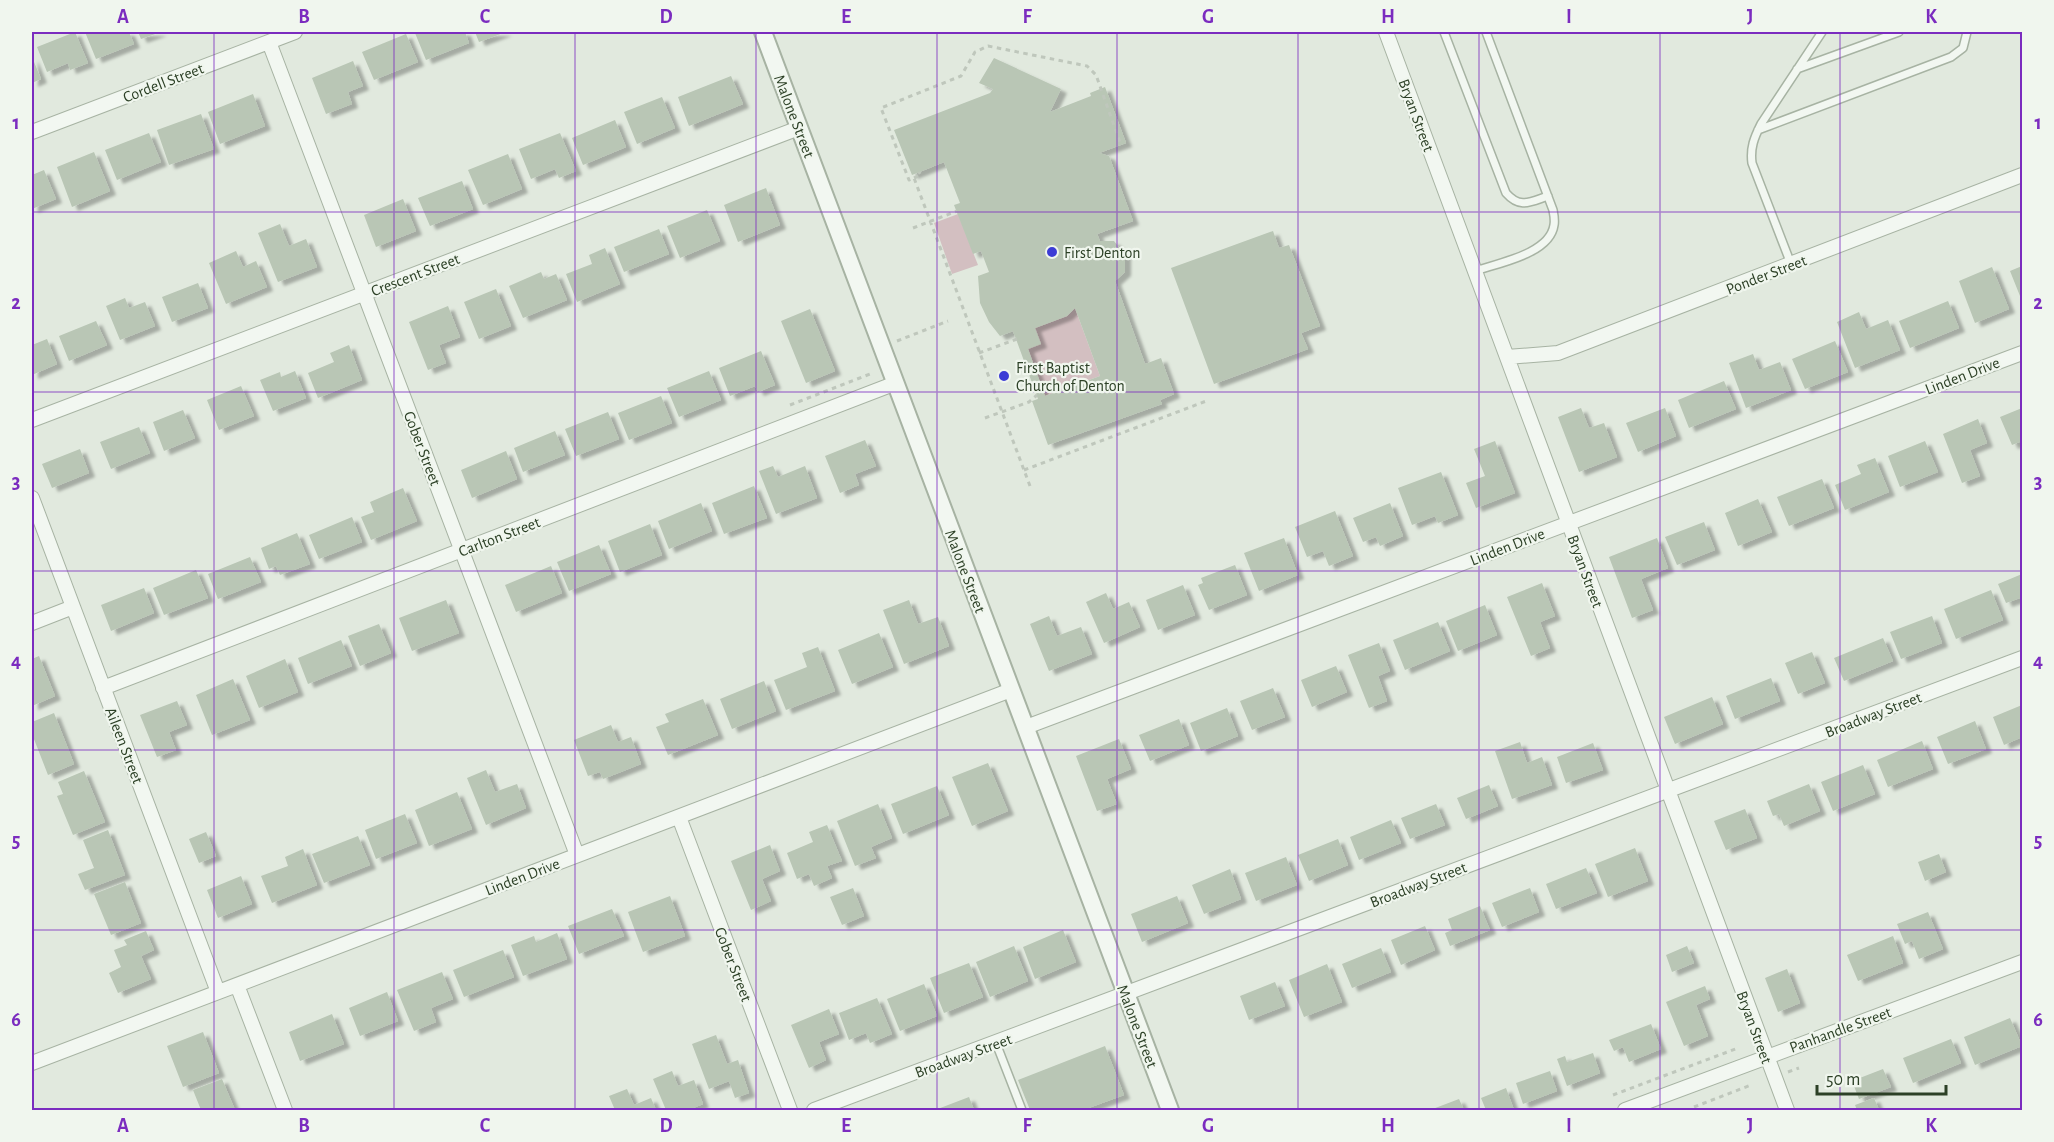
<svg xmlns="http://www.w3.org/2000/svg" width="2054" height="1142" font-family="'Alegreya Sans',sans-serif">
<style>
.green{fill:#d3bfc1}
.building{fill:#b9c6b5;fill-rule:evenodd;filter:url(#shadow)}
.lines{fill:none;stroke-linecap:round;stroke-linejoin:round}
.service-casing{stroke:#a7b3a3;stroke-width:10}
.minor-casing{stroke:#a7b3a3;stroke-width:16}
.tertiary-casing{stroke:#a7b3a3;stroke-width:20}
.path{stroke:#bfc7bc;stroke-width:3;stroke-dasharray:4.5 4.5;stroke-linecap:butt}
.service{stroke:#f2f7f1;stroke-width:7}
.minor{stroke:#f2f7f1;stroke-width:14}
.tertiary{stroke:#f2f7f1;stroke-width:16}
.grid{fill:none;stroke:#7b2cbf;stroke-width:1.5;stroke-opacity:0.55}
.poi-dot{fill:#3c3cd5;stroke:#f0f6ee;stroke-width:2}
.labels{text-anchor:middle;stroke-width:4.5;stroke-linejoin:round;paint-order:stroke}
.street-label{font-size:16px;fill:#2c4026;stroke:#f0f6ee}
.poi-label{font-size:16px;fill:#2c4026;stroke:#f0f6ee;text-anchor:start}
.neatline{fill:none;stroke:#7b2cbf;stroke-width:2}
.grid-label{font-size:20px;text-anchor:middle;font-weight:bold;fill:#7b2cbf}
</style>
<defs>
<filter id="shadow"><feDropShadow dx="6" dy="4" stdDeviation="1.5" flood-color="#0004"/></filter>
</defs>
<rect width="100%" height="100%" fill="#e1e9de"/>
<path class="green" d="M958,214l20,51 -26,9 -18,-51z
M1075,308l25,68 -55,20 -17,-47 7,-21 32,-12z"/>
<path class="building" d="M75,32l13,31 -18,7 -2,-7 -21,9 -10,-25z
M85,32h44l5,12 -38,15z
M138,32h23l-20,7z
M419,32h46l4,11 -43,17 -11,-27z
M475,32h31l-27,10z
M406,34l12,28 -44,18 -12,-28z
M32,57l9,22 -9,4z
M994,58l67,31 -11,23 41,-16 -1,-3 15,-6 21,56 -27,10 10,3 24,65 -36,13 3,7h14l11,14v17l-10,9 30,83 16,-6 13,36 -14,6 2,4 -114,41 -16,-44 6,-2 -25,-68 -13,5 -11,-14 -9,-19 -2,-27 11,-4 -8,-21 -8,3 -19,-49 6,-2 -16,-41 -32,13 -18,-45 96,-37 3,-4 -14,-6zM1075,308l25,68 -55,20 -17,-47 13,-5 -6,-16 32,-12z
M353,61l10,25 -15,6 4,12 -26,10 -14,-36z
M731,76l12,28 -54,22 -11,-29z
M253,94l12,32 -45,18 -12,-32z
M662,97l13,31 -38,16 -13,-32z
M201,114l13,35 -45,16 -12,-35z
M615,120l11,27 -43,18 -11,-27z
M149,133l12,29 -44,18 -12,-30z
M560,133l16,38 -17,7 -4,-9 -24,10 -12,-30z
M94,152l16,39 -38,16 -15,-40z
M508,154l14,35 -39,16 -15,-35z
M44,170l12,29 -24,10v-34z
M462,181l11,28 -43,17 -12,-28z
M766,188l14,37 -42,17 -14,-37z
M403,199l13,32 -40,16 -12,-32z
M707,210l13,31 -40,17 -13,-32z
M280,224l9,22 17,-7 11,28 -39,15 -20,-49z
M659,229l10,25 -45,18 -10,-25z
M1273,231l6,17 10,-3 31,81 -19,7 7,16 -94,35 -43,-116z
M605,248l15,36 -43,18 -11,-28 26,-10 -3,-9z
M236,251l7,16 13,-6 11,26 -41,17 -17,-41z
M2022,266v29l-2,1 -10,-25z
M1992,267l17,42 -34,14 -16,-42z
M541,272l3,7 12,-5 11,26 -44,18 -14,-32z
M198,283l10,25 -36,14 -10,-25z
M496,289l15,37 -32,13 -15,-37z
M125,298l4,10 16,-6 10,24 -35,14 -14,-34z
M1948,301l11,27 -49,20 -11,-27z
M448,306l12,31 -21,8 7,18 -18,7 -19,-48z
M810,309l25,62 -29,12 -25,-62z
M1859,312l7,17 22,-9 12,30 -45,18 -18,-46z
M96,321l11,24 -38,16 -10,-25z
M47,339l10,25 -25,11v-30z
M1835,341l13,31 -43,17 -13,-30z
M349,345l13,35 -44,18 -10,-25 26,-11 -4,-9z
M761,351l14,34 -17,7 -3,-6 -25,10 -11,-28z
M1753,354l6,16 21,-8 11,28 -45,18 -17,-45z
M295,371l11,27 -33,13 -13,-31 20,-8 1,5z
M709,371l12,29 -42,17 -12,-29z
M1724,381l12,28 -47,19 -11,-28z
M241,386l13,30 -35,14 -12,-30z
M661,396l11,27 -43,17 -11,-27z
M1581,408l8,20 15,-5 13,34 -38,15 -21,-55z
M1665,408l11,28 -38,16 -12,-29z
M2022,408v33l-10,4 -12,-28z
M183,410l12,28 -31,13 -11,-29z
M608,412l11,27 -43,17 -11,-27z
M1978,419l9,24 -17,7 10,26 -18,7 -19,-49z
M139,427l11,26 -39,16 -11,-27z
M555,431l10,24 -42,17 -9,-24z
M865,440l11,26 -21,8 4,11 -19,8 -15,-37z
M1495,441l20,52 -39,15 -10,-25 19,-7 -11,-27z
M1925,441l13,31 -38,15 -12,-31z
M80,449l9,24 -37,15 -10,-24z
M506,451l11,28 -45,19 -11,-28z
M1875,458l14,34 -44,18 -10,-25 26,-11 -4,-9z
M773,466l5,11 27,-11 12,32 -41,16 -17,-43z
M1441,472l17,43 -20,8 -3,-7 -23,9 -14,-37z
M1822,479l12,29 -45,18 -12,-29z
M754,486l13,32 -43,16 -12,-31z
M403,488l14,33 -46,19 -10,-23 13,-5 -4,-10z
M1758,499l14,33 -34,14 -13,-33z
M701,503l11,28 -43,18 -11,-28z
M1390,503l13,33 -23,10 -4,-9 -13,5 -10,-24z
M1335,511l18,45 -24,10 -6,-15 -16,6 -12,-30z
M352,517l10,25 -43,17 -10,-24z
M1704,522l11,28 -38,15 -12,-28z
M650,524l12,31 -42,17 -12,-31z
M297,533l13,31 -30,11 -4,-9 -7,3 -8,-21z
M1284,538l14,37 -39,16 -15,-38z
M1657,538l11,30 -27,11 12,31 -21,8 -23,-61z
M599,545l12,29 -42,17 -12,-29z
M250,557l11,25 -43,17 -10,-25z
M1235,565l12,30 -38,15 -11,-25 5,-2 -2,-5z
M551,566l11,27 -46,19 -11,-27z
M196,570l12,28 -44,17 -11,-27z
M2022,574v31l-2,-7 -14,5 -8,-19z
M1542,583l13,33 -15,6 10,26 -19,8 -24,-59z
M1183,585l12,30 -37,15 -12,-30z
M144,588l10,25 -43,18 -10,-26z
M1991,590l12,30 -47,19 -12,-30z
M1106,593l7,16 16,-7 11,25 -36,16 -18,-41z
M446,600l13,33 -47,18 -13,-33z
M909,600l9,24 20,-7 11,29 -45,18 -21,-54z
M1485,605l12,30 -39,16 -12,-30z
M1049,616l8,20 24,-9 11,27 -43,17 -19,-47z
M1932,616l10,27 -41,16 -11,-27z
M1438,622l12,29 -45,19 -12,-30z
M379,624l12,29 -31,13 -12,-30z
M879,633l14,34 -41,17 -14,-34z
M1883,638l10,23 -49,20 -10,-23z
M341,640l11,26 -44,18 -10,-26z
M1379,643l11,28 -12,5 9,25 -18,7 -21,-53z
M818,647l17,44 -49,19 -12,-30 33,-13 -5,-14z
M1812,652l13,31 -27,11 -13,-31z
M39,656l16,40 -23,10v-47z
M285,659l13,33 -39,16 -13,-32z
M1336,666l11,26 -35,15 -11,-27z
M1771,678l9,23 -45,18 -9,-23z
M233,679l17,41 -38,15 -16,-40z
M764,681l12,30 -44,18 -12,-30z
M1273,688l12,29 -33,13 -12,-29z
M1712,697l11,27 -48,20 -11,-27z
M703,699l15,36 -50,20 -12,-28 13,-5 -4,-8z
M177,701l10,24 -18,7 7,18 -19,7 -17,-42z
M2022,705v32l-18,8 -11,-28z
M1227,708l11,28 -37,15 -11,-28z
M54,713l20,51 -26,11 -16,-41v-12z
M1179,719l10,26 -39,16 -11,-26z
M1975,721l11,28 -38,15 -11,-27z
M611,725l7,17 13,-5 10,27 -38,15 -3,-7 -12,4 -14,-36z
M1119,739l12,30 -24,10 10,25 -20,7 -21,-55z
M1922,741l11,28 -45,18 -11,-27z
M1520,742l7,21 15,-6 10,28 -40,14 -17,-48z
M1593,743l10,27 -37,13 -9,-26z
M988,763l20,48 -36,15 -20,-49z
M1863,765l12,29 -42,17 -12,-29z
M486,770l9,22 22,-8 9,24 -40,17 -19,-47z
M84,771l21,51 -32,13 -16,-39 6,-2 -5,-12z
M1809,784l11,27 -36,15 -5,-12 -6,2 -6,-15z
M1489,785l9,21 -32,13 -9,-21z
M937,786l12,29 -46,19 -12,-30z
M457,792l15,37 -43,17 -14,-36z
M878,804l14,34 -21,9 5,11 -21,8 -18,-45z
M1436,804l9,21 -35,14 -9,-21z
M1745,809l12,29 -31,12 -12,-29z
M405,814l12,29 -41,16 -11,-29z
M1391,820l10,23 -42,17 -9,-23z
M827,825l15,36 -15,5 5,12 -18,8 -5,-12 -12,5 -10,-26 26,-11 -4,-10z
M108,830l17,45 -40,15 -7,-16 16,-6 -11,-28z
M206,832l10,24 -17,7 -10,-24z
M358,836l12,29 -46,18 -12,-29z
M1338,839l10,26 -39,16 -11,-26z
M770,845l10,26 -18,8 9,22 -20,9 -20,-49z
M1635,848l13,33 -40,16 -13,-33z
M303,849l14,36 -45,18 -11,-27 27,-10 -3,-9z
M1939,854l7,18 -21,9 -7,-19z
M1286,857l11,28 -41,16 -11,-28z
M1586,868l11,25 -41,16 -10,-25z
M1230,869l11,30 -37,15 -12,-29z
M241,876l11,28 -34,14 -11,-28z
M125,882l16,41 -30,12 -17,-41z
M853,888l11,28 -22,9 -12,-28z
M1530,888l9,24 -37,15 -10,-24z
M670,896l15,40 -42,16 -15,-40z
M1177,896l11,27 -46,19 -11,-28z
M1480,906l10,24 -40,16 -5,-13 7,-3 -4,-11z
M612,909l12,27 -45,18 -11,-28z
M1928,912l15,37 -24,10 -7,-18 -7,3 -8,-20z
M1425,926l10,24 -34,15 -10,-25z
M1063,930l13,32 -41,17 -12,-32z
M146,931l8,19 -13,6 10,23 -33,14 -9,-20 12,-6 -7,-17 13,-5 -3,-5z
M557,933l10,26 -44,17 -12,-31 23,-9 2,6z
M1893,936l10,27 -45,18 -11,-26z
M1014,946l14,35 -38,16 -14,-35z
M1687,946l7,17 -22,9 -6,-17z
M1381,948l10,24 -39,16 -10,-24z
M503,950l11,27 -50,20 -11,-27z
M969,963l14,34 -39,16 -14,-35z
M1327,964l15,38 -38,15 -15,-37z
M1787,969l13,34 -22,9 -13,-34z
M442,972l11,27 -22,9 5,14 -22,9 -17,-41z
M1275,982l10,24 -36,14 -9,-24z
M924,984l13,32 -37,15 -13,-32z
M1705,986l5,13 -14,6 12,31 -24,10 -18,-44z
M387,992l11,29 -38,15 -11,-28z
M877,998l15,36 -22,9 -4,-10 -17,7 -10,-27z
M829,1009l10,25 -20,8 7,18 -17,8 -18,-43z
M332,1014l12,30 -44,17 -11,-29z
M2010,1018l12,28 -47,19 -11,-28z
M1651,1024l10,25 -32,13 -6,-15 -9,4 -5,-11z
M203,1032l16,41 -36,14 -16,-41z
M716,1035l11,29 11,-4 11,33 -14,5 -6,-17 -20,8 -17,-45z
M1951,1039l10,24 -48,20 -10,-25z
M1105,1046l19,49 -41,15h-53l-12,-30z
M1593,1053l7,20 -33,13 -10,-27 8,-3 2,6z
M1883,1069l8,18 -32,12 -7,-18z
M672,1071l6,15 16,-6 9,24 -15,6h-22l-13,-31z
M1550,1071l7,20 -34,13 -7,-21z
M222,1079l13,31h-34l-8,-20z
M1506,1088l8,22h-28l-5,-12z
M627,1089l7,16 17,-7 5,12h-41l-6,-14z
M969,1097l5,13h-39z
M1874,1098l5,12h-22l-2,-5z
M1459,1099l5,11h-34z"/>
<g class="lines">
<g class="service-casing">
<path id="service" d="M1444,32l62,161c14,16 24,9 42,3
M1797,69l102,-37
M1758,130l193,-73 12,-9 4,-16
M1791,264l-39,-101c-2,-15 2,-25 9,-39l61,-92
M1475,271c23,-8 75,-17 79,-46 1,-5 0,-10 -1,-15l-67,-178
M996,1043l26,67"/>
</g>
<g class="minor-casing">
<path id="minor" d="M1386,32l401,1078
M269,42l308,813
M32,132l263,-100
M1507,357l51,-4 464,-178
M32,420l767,-292
M32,498l186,494
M32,623l41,-16
M103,688l793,-305
M1026,727l996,-374
M679,817l111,293
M237,985l48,125
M32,1063l979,-373
M814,1110l1208,-452
M1625,1110l397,-148"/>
</g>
<g class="tertiary-casing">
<path id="tertiary" d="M763,32l407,1078"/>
</g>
<path class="path" d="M914,178l7,-3 -2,-3
M913,228l44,-17
M897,341l51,-20
M979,353l38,-14
M790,405l80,-31
M985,418l44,-16 8,-7
M1024,470l185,-70
M1030,486l-116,-308 -5,2 -28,-72 80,-32 14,-24 13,-6 99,20 9,9 25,70
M1788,1072l11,-4
M1613,1095l125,-47
M1694,1107l57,-22"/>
<use href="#service" class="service"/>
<use href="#minor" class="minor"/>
<use href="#tertiary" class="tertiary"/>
</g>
<path class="grid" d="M214,32v1078M394,32v1078M575,32v1078M756,32v1078M937,32v1078M1117,32v1078M1298,32v1078M1479,32v1078M1660,32v1078M1840,32v1078M32,212h1990M32,392h1990M32,571h1990M32,750h1990M32,930h1990"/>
<g class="poi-dot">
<circle cx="1052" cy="252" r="6"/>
<circle cx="1004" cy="376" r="6"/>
</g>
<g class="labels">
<g class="street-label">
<text transform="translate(163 82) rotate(-21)" y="6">Cordell Street</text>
<text transform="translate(1417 115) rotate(70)" y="6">Bryan Street</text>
<text transform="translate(795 116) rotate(69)" y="6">Malone Street</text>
<text transform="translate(415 274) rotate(-21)" y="6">Crescent Street</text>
<text transform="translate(1766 274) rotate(-21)" y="6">Ponder Street</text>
<text transform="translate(1962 375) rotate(-21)" y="6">Linden Drive</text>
<text transform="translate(423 448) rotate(69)" y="6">Gober Street</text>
<text transform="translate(499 536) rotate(-21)" y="6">Carlton Street</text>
<text transform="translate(1507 546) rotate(-21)" y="6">Linden Drive</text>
<text transform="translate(966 571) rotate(69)" y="6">Malone Street</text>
<text transform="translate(1586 571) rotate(70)" y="6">Bryan Street</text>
<text transform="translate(1873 714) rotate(-21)" y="6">Broadway Street</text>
<text transform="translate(125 745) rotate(69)" y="6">Aileen Street</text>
<text transform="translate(522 876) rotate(-21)" y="6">Linden Drive</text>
<text transform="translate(1418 884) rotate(-21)" y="6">Broadway Street</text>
<text transform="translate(734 964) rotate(69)" y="6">Gober Street</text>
<text transform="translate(1138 1026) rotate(69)" y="6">Malone Street</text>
<text transform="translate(1755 1027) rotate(70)" y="6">Bryan Street</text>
<text transform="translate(1840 1029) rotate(-20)" y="6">Panhandle Street</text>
<text transform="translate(963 1055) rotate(-20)" y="6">Broadway Street</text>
</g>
<g class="poi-label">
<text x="1064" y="258">First Denton</text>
<text x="1016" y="373">First Baptist<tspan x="1016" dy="18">Church of Denton</tspan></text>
</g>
</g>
<rect width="2054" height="1142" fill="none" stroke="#f0f6ee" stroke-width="66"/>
<path d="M1817 1085v9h129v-9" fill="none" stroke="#2c4026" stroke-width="3"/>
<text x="1826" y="1085" font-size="18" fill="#2c4026" stroke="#f0f6ee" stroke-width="4.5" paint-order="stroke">50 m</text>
<rect x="33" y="33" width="1988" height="1076" class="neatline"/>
<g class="grid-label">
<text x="123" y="23">A</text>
<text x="304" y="23">B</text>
<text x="485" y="23">C</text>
<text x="666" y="23">D</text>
<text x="846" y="23">E</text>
<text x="1027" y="23">F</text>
<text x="1208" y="23">G</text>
<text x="1388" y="23">H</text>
<text x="1569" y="23">I</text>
<text x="1750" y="23">J</text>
<text x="1931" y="23">K</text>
<text x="16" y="129">1</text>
<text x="2038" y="129">1</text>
<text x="16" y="309">2</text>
<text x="2038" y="309">2</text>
<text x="16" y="488">3</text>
<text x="2038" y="488">3</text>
<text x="16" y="667">4</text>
<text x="2038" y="667">4</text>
<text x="16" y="847">5</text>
<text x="2038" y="847">5</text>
<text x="16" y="1026">6</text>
<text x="2038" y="1026">6</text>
<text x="123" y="1132">A</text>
<text x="304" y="1132">B</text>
<text x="485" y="1132">C</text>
<text x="666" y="1132">D</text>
<text x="846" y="1132">E</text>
<text x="1027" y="1132">F</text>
<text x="1208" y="1132">G</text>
<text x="1388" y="1132">H</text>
<text x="1569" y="1132">I</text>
<text x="1750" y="1132">J</text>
<text x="1931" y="1132">K</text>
</g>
</svg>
